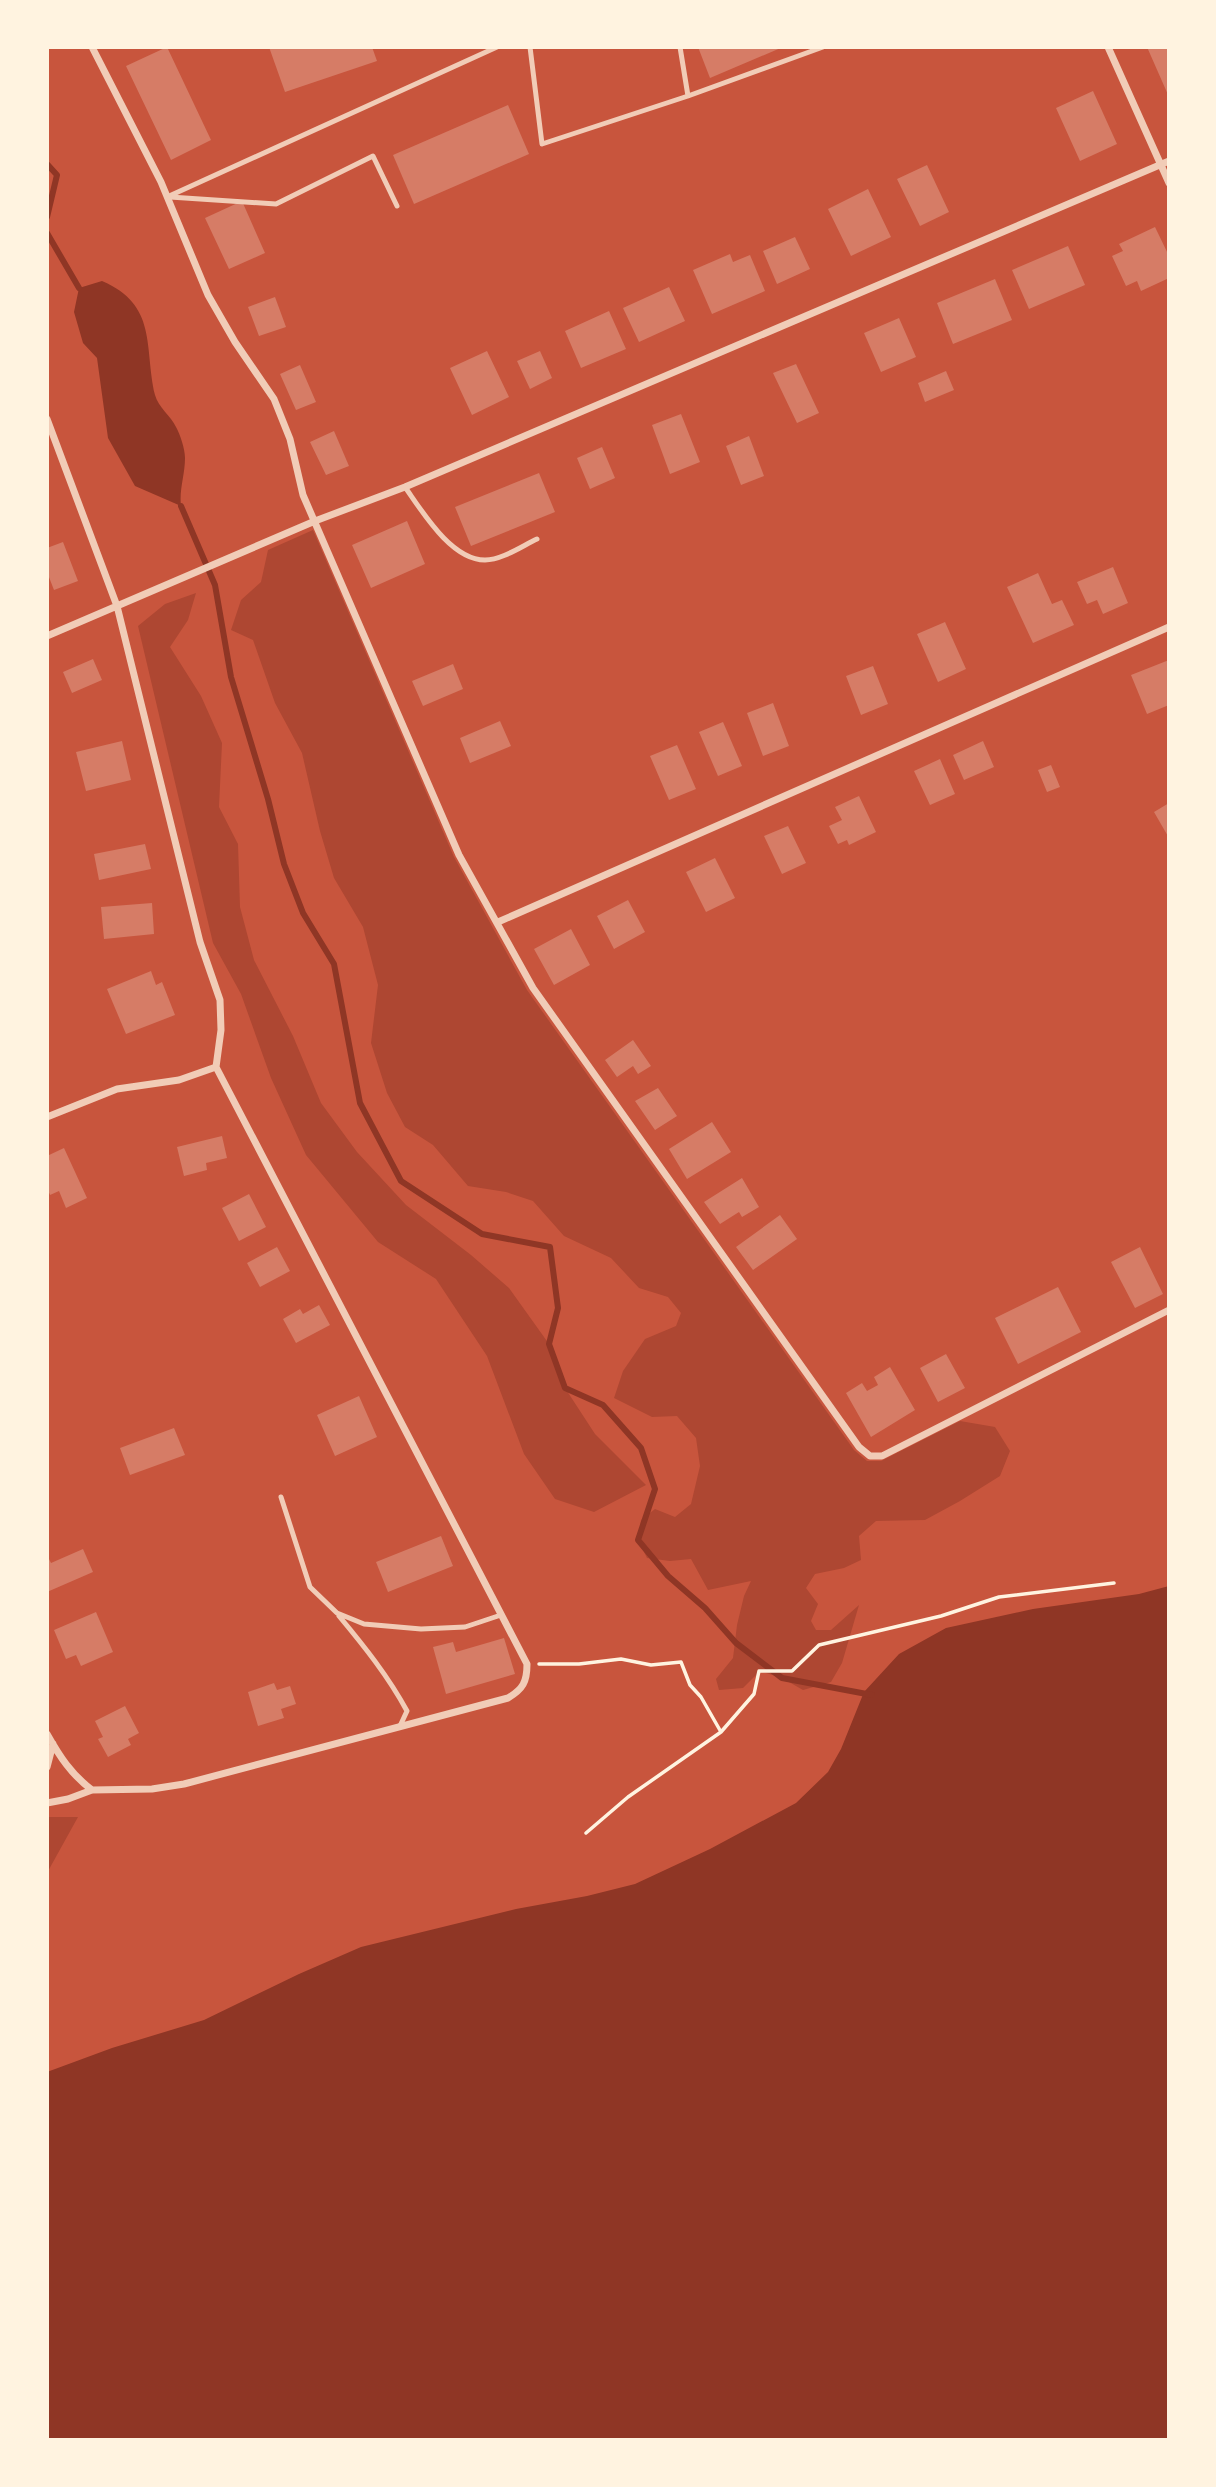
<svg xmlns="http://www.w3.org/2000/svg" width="1216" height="2487" font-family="Bitter,serif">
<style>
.green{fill:#ae4732}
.water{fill:#8f3625}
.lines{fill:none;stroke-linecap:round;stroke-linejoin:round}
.stream{stroke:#8f3625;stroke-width:6}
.building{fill:#d67c66}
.path{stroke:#fff3e0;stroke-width:3.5}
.service{stroke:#f1ccb7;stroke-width:5}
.minor{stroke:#f1ccb7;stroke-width:7}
</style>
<rect width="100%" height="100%" fill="#c8553d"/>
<path class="green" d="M313,530l141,327 73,133 327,460 13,11h14l79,-40 35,6 15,24 -10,25 -40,25 -35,19 -49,1 -17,15 2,24 -17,8 -29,6 -9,14 12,16 -7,17 5,9h15l28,-25 -17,58 -11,19 -28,8 -21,-12 -22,-7 -17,17 -24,2 -3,-11 17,-21 4,-33 7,-29 7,-15 -43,9 -17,-31 -21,2 -23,-3 -9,-18 3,-20 14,-11 20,8 16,-13 9,-38 -4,-28 -19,-22 -25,1 -38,-19 9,-27 22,-32 31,-13 5,-13 -13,-16 -29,-9 -28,-30 -47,-22 -31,-35 -27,-9 -38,-6 -35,-41 -28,-18 -18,-34 -16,-50 7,-58 -15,-58 -29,-49 -14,-47 -18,-78 -27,-50 -22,-63 -22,-10 10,-30 20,-18 7,-32z
M196,593l-8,27 -18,27 31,49 21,47 -3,64 19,37 2,63 14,53 39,76 28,67 36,49 49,53 65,50 38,33 40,56 16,44 30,46 51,51 -52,27 -39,-13 -31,-45 -37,-98 -51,-77 -58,-37 -72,-87 -35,-77 -30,-84 -28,-51 -75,-317 27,-22z
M47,1817h31l-31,56z"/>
<path class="water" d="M102,281c56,24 42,66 53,114 3,12 16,21 21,32 4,7 9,22 9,31 0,17 -6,31 -4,48l-46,-20 -27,-48 -11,-80 -14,-15 -9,-31 5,-24z
M1169,1586v854h-1122v-368l65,-24 92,-28 95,-46 62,-27 155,-38 71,-13 48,-12 75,-35 86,-46 32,-31 13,-23 23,-57 35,-38 47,-26 87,-19 106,-15z"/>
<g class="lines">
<path class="stream" d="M47,164l10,11 -10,42
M47,233l32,55
M181,506l34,79 16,92 37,122 16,65 19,49 31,51 26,139 41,78 81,53 68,13 8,61 -9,36 16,44 38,17 38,43 14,41 -17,51 30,36 37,32 31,35 46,35 90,17"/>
</g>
<path class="building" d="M167,47l44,93 -40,20 -45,-94z
M269,47h103l5,14 -92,31z
M698,47h85l-73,31z
M1147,47h22v50z
M1093,91l24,53 -37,17 -24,-53z
M508,105l21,49 -115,50 -21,-49z
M927,165l22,47 -29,14 -23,-47z
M868,189l23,48 -40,19 -23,-47z
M242,201l23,52 -36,16 -24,-51z
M1155,227l14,29v22l-28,13 -4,-10 -11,5 -14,-30 11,-5 -4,-7z
M795,237l15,32 -33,15 -14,-33z
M1068,246l17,39 -56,24 -17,-39z
M730,254l3,8 17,-7 15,36 -53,23 -19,-44z
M995,279l17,41 -59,24 -16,-41z
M669,287l16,34 -46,21 -16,-34z
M275,297l11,30 -27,9 -11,-29z
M609,311l17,38 -45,19 -16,-37z
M899,318l17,39 -35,15 -17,-39z
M487,351l22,46 -37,18 -22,-47z
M540,351l12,27 -22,11 -13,-28z
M796,364l23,49 -22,10 -24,-50z
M300,365l16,37 -20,8 -16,-36z
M946,371l8,19 -29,12 -7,-19z
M681,414l19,48 -30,12 -18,-49z
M334,431l15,35 -23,9 -16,-33z
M749,436l15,40 -23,9 -15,-39z
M602,447l13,31 -25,11 -13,-31z
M539,473l16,39 -84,34 -16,-39z
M407,521l18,43 -54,24 -19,-43z
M63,542l15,39 -24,9 -7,-18v-24z
M1113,567l15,36 -25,11 -6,-14 -10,4 -10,-22z
M1038,573l14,31 10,-4 12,25 -41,18 -26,-56z
M945,622l21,47 -28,13 -21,-48z
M93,659l9,21 -30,13 -9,-21z
M1169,660v45l-22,9 -16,-39z
M453,664l10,25 -40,17 -11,-25z
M873,666l15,38 -27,11 -15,-39z
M773,703l16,43 -26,10 -16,-43z
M500,721l11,25 -41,17 -10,-25z
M723,722l19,44 -24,10 -19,-44z
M122,741l9,39 -45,11 -10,-39z
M983,741l11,26 -30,13 -11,-25z
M677,745l19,44 -27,11 -19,-44z
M940,759l15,35 -25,11 -16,-34z
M1051,765l9,22 -13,5 -9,-22z
M859,796l17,36 -27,13 -2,-5 -9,4 -9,-18 13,-6 -7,-13z
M1169,803v35l-15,-26z
M788,826l18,37 -24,11 -18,-38z
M145,844l6,25 -52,11 -5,-26z
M715,858l20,40 -29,14 -20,-40z
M628,900l17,32 -31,17 -17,-33z
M152,903l2,31 -50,5 -3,-32z
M571,929l19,36 -36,20 -20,-36z
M151,971l5,14 6,-3 13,33 -49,19 -19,-45z
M633,1040l18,26 -13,8 -5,-8 -16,11 -12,-17z
M658,1088l19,28 -22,14 -20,-29z
M712,1122l19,30 -44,27 -18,-30z
M222,1136l5,22 -21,5 1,7 -23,6 -7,-29z
M64,1148l23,50 -21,10 -7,-17 -9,4 -3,-7v-32z
M742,1178l17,29 -17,10 -3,-5 -19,12 -16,-22z
M249,1194l17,33 -27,14 -17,-33z
M780,1215l17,24 -44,31 -17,-23z
M277,1247l13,24 -30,16 -13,-24z
M1140,1247l23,47 -28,14 -24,-46z
M1058,1287l23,45 -63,32 -23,-46z
M319,1305l11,20 -34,18 -13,-24 17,-10 3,5z
M946,1354l19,34 -27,14 -18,-34z
M890,1367l25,43 -44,27 -25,-44 16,-10 5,8 11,-6 -4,-8z
M359,1396l18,41 -42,19 -18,-41z
M174,1428l11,27 -55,20 -10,-27z
M441,1536l12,30 -65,26 -12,-30z
M83,1549l10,23 -46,20v-37l4,8z
M96,1612l17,40 -32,14 -5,-11 -10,4 -12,-29z
M504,1638l11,36 -69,20 -13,-47 20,-5 3,10z
M274,1683l3,7 13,-4 6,18 -15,5 3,9 -26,8 -10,-34z
M125,1706l14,27 -11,6 3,6 -23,12 -10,-18 5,-2 -8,-16z"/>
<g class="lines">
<path class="path" d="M539,1664h40l42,-5 30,6 30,-3 9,23 11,12 20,35 -93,65 -42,36
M721,1732l33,-38 5,-23h33l27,-26 122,-29 58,-19 115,-14"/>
<path class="service" d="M530,47l12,97 146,-48 -8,-49
M688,96l135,-49
M167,197l330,-150
M170,197l106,7 97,-48 24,50
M405,487c17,24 46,73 80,73 17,0 37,-14 52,-21
M281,1497l29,90 27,26 27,11 57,5 44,-2 36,-12
M339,1616c25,30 49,60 68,95l-7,15"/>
<path class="minor" d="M92,47l69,135 47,113 27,47 39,57 16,40 13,56 156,360 74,133 326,459 11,9h12l287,-146
M1108,47l61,136
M47,419l70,187 83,336 20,58 1,30 -5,37 311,597c0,18 -4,25 -19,34l-324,86 -32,5 -60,1 -24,9 -21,4
M47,636l268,-115 90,-34 764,-326
M498,922l671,-295
M47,1117l70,-28 62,-9 37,-13
M47,1734c13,23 24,40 45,56
M47,1767l6,-23"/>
</g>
<rect width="1216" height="2487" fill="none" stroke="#fff3e0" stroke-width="98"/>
</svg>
